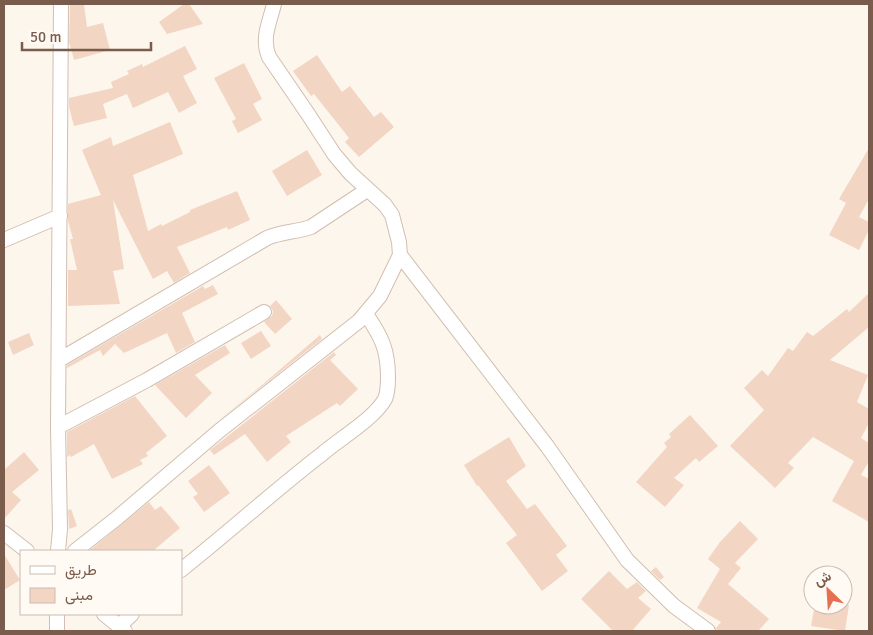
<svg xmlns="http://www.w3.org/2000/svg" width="873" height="635" font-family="Signika,Vazirmatn,sans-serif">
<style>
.building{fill:#f3d5c3}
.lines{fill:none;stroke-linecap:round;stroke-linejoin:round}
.minor-casing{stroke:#d1beb0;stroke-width:16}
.minor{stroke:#fff;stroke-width:14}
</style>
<rect width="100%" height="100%" fill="#fdf6ec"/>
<path class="building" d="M70,4h14l3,23 16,-4 7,27 -36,10 -5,-18z
M184,4h5l14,20 -36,10 -8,-12z
M185,46l12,23 -14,7 14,27 -18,10 -11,-21 -35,16 -6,-14 -24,10 4,14 -33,8 -5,-19v-9l44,-10 -2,-6 18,-8 -2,-3 15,-7 1,3z
M317,55l25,37 8,-6 24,31 7,-5 13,15 -35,30 -14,-15 4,-4 -35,-44 -3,2 -18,-25z
M244,63l18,36 -9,5 9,16 -24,13 -6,-12 4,-2 -22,-41z
M170,122l13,32 -50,21 15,56 13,-7 1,2 28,-14v-2l47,-19 13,29 -22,10 -1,-3 -50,20 13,26 -16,10 -7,-12 -14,8 -40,-79 11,69 -11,2 7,33 -52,2v-36h9l-7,-31h3l-5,-18v-17l33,-9 -19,-45 29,-13 2,9z
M869,148v51l-10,18 10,5v8l-10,20 -30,-15 17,-32 -7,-4z
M307,150l15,25 -35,21 -15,-25z
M213,285l5,9 -36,19 13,29 -19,11 -9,-20 -43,20 -9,-9 -12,12 -3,-6 -33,18v-3l136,-79 2,3z
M869,293v34l-39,33 38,15 -11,27 12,7v14l-8,15 8,5v18l-8,14 8,4v43l-37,-21 22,-40 -41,-24 -25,26 6,5 -19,20 -45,-42 34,-36 -20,-22 18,-18 6,6 20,-28 5,3 14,-19 6,4 34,-27 2,3z
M276,300l16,19 -17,15 -11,-12 8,-6 1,-5 -3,-5z
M261,331l10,15 -20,13 -10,-16z
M29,333l5,12 -21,10 -5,-13z
M320,335l2,4 -103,81 43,-35z
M225,345l5,8 -35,22 17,18 -26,25 -31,-33z
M334,352l2,3 -6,5 28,29 -18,17 -3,-3 -51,33 5,6 -24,20 -22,-28 -31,21 -4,-5z
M135,396l32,40 -21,17 2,3 -8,4 3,4 -31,15 -18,-35 -23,13 -1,-2 -3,2v-25z
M690,415l28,31 -19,16 -3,-4 -22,20 10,7 -19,22 -29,-25 31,-35 -3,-4 7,-6 -2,-3z
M509,437l17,29 -20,15 21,28 8,-5 32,42 -11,9 12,16 -26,20 -36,-48 11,-8 -39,-50 -1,1 -13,-21z
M24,452l15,18 -27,22 9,8 -17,19v-49z
M209,465l21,28 -26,19 -11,-15 5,-3 -10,-13z
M149,502l6,8 6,-4 19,22 -27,23h-64z
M71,509l6,17 -8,3 -1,-19z
M740,521l18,18 -23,24 6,5 -13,16 41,35 -11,12h-41l-1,-3 5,-6 -24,-14 23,-39 -12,-10 12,-17z
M4,554l16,26 -16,10z
M656,567l8,10 -4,3 -9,-9z
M609,571l18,18 10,-7 9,9 -8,7 13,11 -19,22h-19l-32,-32z
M815,605h34l-4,26 -34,-5z"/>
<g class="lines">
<g class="minor-casing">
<path id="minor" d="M4,240l56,-24
M400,255l147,191 80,114 47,46 34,25
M59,360l208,-122c14,-6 29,-6 44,-11l56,-37
M58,427l89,-47 117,-68
M4,533l23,18
M58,551l2,-22 -2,-102 3,-423
M75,551l42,-33 102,-87 140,-110 21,-25 20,-41 -1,-13 -7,-27 -7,-10 -35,-32 -16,-19 -26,-40 -39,-57c-8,-19 1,-35 5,-53
M181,570c48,-38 93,-79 141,-116 17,-15 52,-35 63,-55 3,-7 3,-14 3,-22 0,-28 -7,-41 -22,-63
M57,614v17
M104,614l21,17
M119,626l13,-12"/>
</g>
<use href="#minor" class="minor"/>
</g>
<rect width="873" height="635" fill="none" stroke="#7a5c4d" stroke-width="10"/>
<rect x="20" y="550" width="162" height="65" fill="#fffaf3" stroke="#cabbb1"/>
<rect x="30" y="566" width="25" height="8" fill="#ffffff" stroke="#cabbb1"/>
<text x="65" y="575" font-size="15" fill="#7a5c4d">طريق</text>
<rect x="30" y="588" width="25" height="15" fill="#f3d5c3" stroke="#cabbb1"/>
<text x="65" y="600" font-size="15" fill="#7a5c4d">مبنى</text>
<g transform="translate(828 590) rotate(335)"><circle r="24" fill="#fffaf3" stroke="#cabbb1"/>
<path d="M0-4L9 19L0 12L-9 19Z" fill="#e76f51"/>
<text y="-8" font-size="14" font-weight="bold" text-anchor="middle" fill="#7a5c4d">ش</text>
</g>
<path d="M22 42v8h129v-8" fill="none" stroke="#7a5c4d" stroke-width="2.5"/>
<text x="30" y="42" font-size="15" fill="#7a5c4d" stroke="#fffaf3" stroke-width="4" paint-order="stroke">50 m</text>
</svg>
